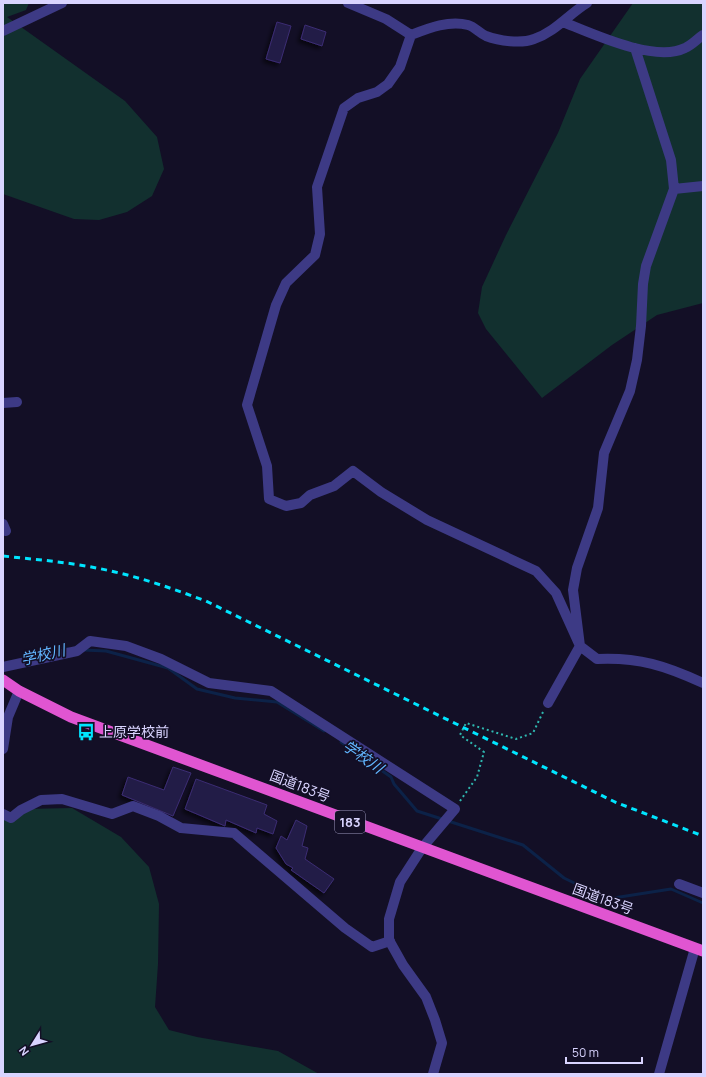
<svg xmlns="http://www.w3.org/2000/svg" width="706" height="1077" font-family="Manrope,'Noto Sans JP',sans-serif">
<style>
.green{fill:#12302f}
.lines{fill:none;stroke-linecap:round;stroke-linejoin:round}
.stream{stroke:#0c2248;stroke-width:3}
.building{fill:#241b47;stroke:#3b2d73;filter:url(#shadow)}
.path{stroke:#2fb8b0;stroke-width:2;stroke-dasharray:2 3;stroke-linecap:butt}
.minor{stroke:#3d3a85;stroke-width:10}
.tertiary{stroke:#3d3a85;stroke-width:10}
.trunk{stroke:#e055d1;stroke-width:11}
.rail{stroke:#00e5ff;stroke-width:3;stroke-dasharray:6 5;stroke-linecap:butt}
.labels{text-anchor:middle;stroke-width:3.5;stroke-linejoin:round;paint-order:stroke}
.shield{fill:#130f26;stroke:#9e99be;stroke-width:1}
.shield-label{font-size:13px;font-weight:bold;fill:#d9d4ff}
.poi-label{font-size:14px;fill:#d9d4ff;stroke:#130f26;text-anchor:start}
.street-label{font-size:14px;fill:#d9d4ff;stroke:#130f26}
.water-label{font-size:15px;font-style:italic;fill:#62b6ff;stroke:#130f26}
</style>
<defs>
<filter id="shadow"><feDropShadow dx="-3" dy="3" stdDeviation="2" flood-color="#0009"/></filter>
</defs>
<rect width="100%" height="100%" fill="#130f26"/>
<path class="green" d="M3,3h26l-3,7 -19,7 118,84 32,36 7,32 -12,27 -25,16 -28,8 -25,-1 -71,-25z
M633,3h70v300l-46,12 -45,30 -70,53 -56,-69 -8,-16 4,-26 24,-52 52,-102 22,-54z
M72,808l49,29 28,30 10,37 -1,60 -3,43 14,23 28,7 81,14 41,23h-316v-257l22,-8z"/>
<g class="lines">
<path class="stream" d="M83,650l23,1 62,17 29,21 38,9 42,4 47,29
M49,652l14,-4 6,1
M341,742l50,35 3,7 23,27 106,34 41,33 43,21 64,-10 32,14"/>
</g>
<path class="building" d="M277,22l14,4 -11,37 -14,-4z
M305,25l21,7 -4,14 -21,-7z
M173,767l18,6 -18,43 -51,-21 6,-18 36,13z
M196,779l71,26 -3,9 13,7 -4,13 -16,-6 -1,5 -30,-13 -1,6 -40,-17z
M296,820l11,6 -5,20 6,2 -3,11 29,20 -10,14 -33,-23 2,-2 -7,-4 -10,-16 5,-12 6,4z"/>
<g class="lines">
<path class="path" d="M460,801l17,-24 7,-25 -24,-17 6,-12 50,16 17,-6 10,-21"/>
<path class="minor" d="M348,3l38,16 25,16
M587,3c-18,11 -32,29 -53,36 -13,5 -35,2 -48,-3 -7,-3 -11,-9 -18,-11 -19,-5 -39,3 -57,10l-11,32 -12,17 -11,8 -19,6 -14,10 -27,79 3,47 -5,21 -29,28 -10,22 -29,100 20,61 2,33 17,7 15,-3 9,-8 24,-9 19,-15 28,21 46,28 109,51 20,22 24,53 17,13c42,-2 69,7 106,24
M563,22c30,12 92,41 122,26 7,-3 12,-9 18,-13
M3,31l59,-28
M674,189l29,-3
M3,403l14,-1
M3,524l3,7
M3,667l74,-16 13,-10 36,5 35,13 48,24 62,8 184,118 -33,39
M548,703l32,-57 -7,-56 4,-22 21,-60 6,-55 26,-62 7,-31 4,-34 2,-42 3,-18 28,-77 -3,-29 -36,-112
M3,749l5,-32 11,-26
M3,814l8,4 10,-8 20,-10 21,-1 50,15 21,-8 26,10 22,12 53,5 111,95 27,19 18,-6
M679,884l24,9"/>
<path class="tertiary" d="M422,848l-22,34 -11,37v21l14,25 23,32 9,23 7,23 -9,31
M659,1074l36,-126"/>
<path class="trunk" d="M3,680l16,11 52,26 632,234"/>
<path class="rail" d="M3,556c38,4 75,7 112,16 31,7 61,18 91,29l409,201 88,34"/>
</g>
<defs>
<g id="bus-bare" transform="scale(1.38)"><path d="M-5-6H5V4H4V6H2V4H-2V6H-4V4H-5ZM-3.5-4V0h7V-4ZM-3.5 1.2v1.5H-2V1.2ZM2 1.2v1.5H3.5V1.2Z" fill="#00e5ff" stroke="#130f26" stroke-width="2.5" paint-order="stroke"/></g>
</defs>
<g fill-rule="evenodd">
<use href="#bus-bare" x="86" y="732"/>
</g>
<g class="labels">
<rect class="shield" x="335" y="811" width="30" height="22" rx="3"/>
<g class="shield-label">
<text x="350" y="827">183</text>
</g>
<g class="poi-label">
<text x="99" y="737">上原学校前</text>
</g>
<g class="street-label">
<text transform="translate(300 786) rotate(21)" y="5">国道183号</text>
<text transform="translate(603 899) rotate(20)" y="5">国道183号</text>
</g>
<g class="water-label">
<text transform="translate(43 655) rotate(-13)" y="5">学校川</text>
<text transform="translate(363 757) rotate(35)" y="5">学校川</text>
</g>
</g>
<rect width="706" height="1077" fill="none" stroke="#d9d4ff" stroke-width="8"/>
<g transform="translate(32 1045) rotate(233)" stroke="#130f26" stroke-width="3" paint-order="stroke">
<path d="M0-3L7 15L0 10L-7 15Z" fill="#d9d4ff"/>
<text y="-6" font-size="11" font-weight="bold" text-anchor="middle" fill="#d9d4ff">N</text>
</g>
<path d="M566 1057v6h76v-6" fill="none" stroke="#d9d4ff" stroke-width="2"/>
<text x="572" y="1057" font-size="12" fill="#d9d4ff" stroke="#130f26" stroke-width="3" paint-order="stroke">50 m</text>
</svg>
